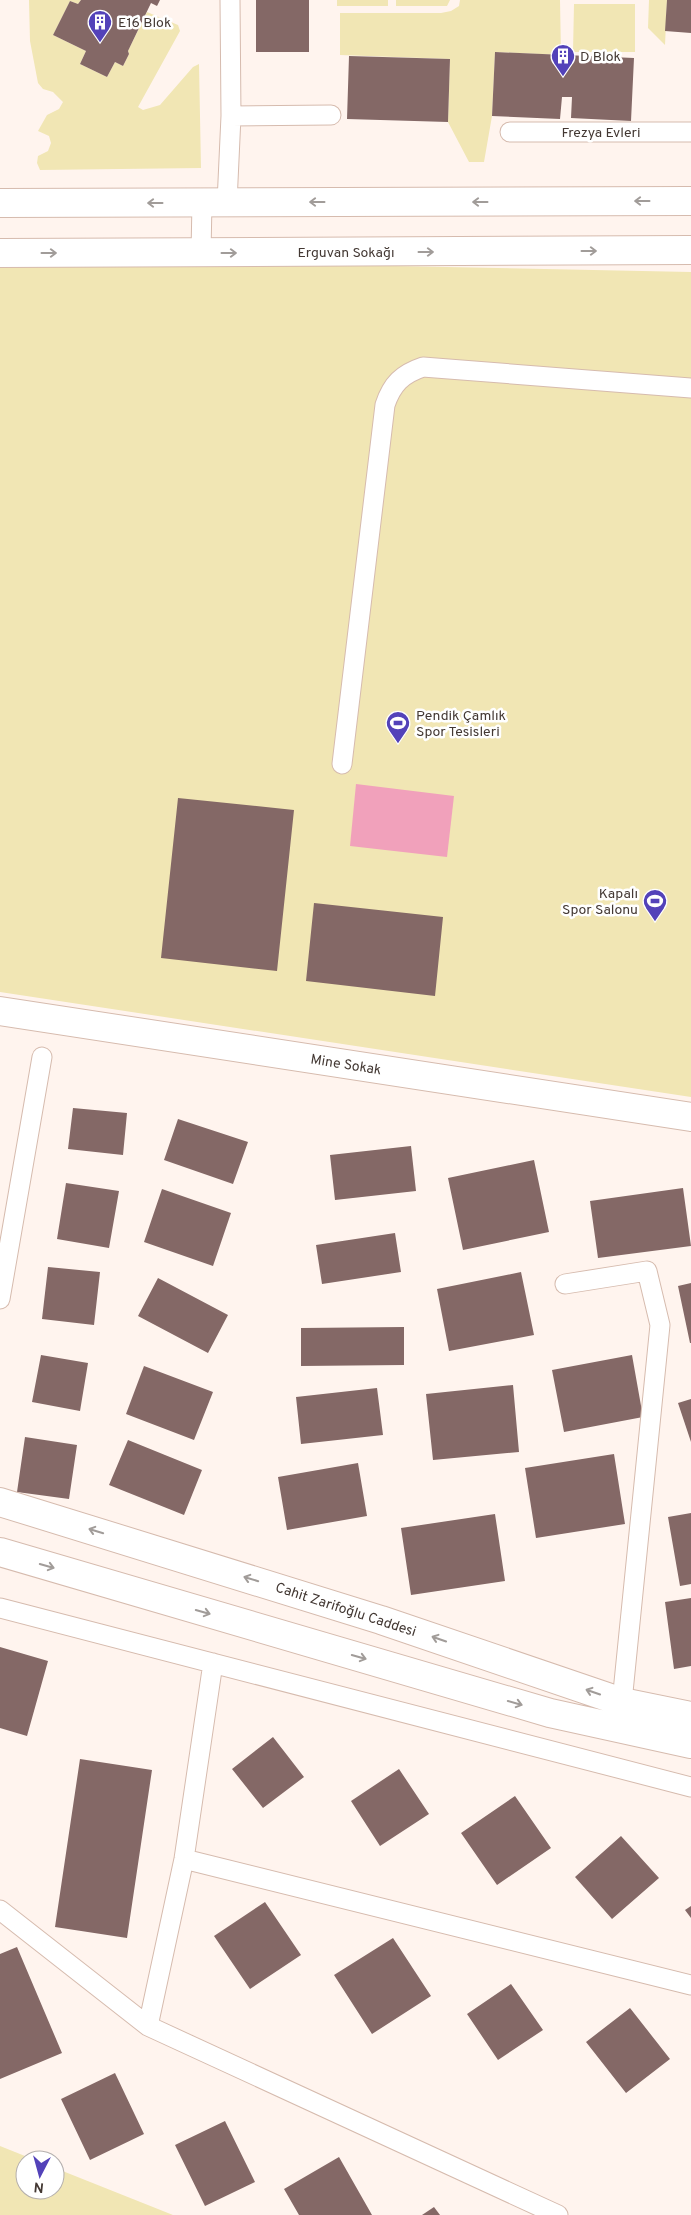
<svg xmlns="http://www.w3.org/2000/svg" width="691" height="2215" font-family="Overpass,sans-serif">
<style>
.green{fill:#f1e6b4}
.water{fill:#f1a1bb}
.building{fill:#846866}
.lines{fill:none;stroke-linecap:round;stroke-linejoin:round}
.service-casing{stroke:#d6bbae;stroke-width:21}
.minor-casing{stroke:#d6bbae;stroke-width:30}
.secondary-casing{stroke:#d6bbae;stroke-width:30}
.service{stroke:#fff;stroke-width:19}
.minor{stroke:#fff;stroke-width:28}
.secondary{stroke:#fff;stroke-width:28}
.oneway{stroke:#a19c99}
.labels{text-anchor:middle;stroke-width:5;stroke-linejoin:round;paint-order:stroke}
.poi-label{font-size:14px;fill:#433833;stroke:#fff;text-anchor:start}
.street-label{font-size:14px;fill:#433833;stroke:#fff}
</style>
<rect width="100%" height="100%" fill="#fff4ee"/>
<path class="green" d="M29,0h52l-3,4 -8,-3 -17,34 33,16 -6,13 27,13 8,-15 8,4 6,-12 -1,-3 19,-39 31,13 2,6 -42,76 5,3 17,-5 33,-38 6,-3 2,104 -161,2 -3,-7 1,-7 10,-5 3,-8 -2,-7 -11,-5 9,-16 12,-6 4,-7 -10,-10 -10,-3 -5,-6 -8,-42z
M337,0h51v6h-51z
M396,0h54l-3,6h-51z
M460,0h100l1,55 -66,-3 -3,64 -8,46h-15l-21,-40 2,-63 -110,-4v-42h101l10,-2 8,-5z
M649,0h18l-2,45 -17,-17z
M574,4h61v48h-62z
M344,265l347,7v825l-691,-105v-725z
M0,2146l35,14h-10v30h30v-22l118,47h-173z"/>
<path class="water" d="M356,784l98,12 -7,61 -97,-11z"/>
<path class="building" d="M81,0h79l-3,6 -6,-3 -23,48 1,3 -6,12 -8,-4 -8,15 -27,-13 6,-13 -33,-16 17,-34 8,3z
M256,0h53v52h-53z
M667,0h24v33l-26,-2z
M495,52l139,6 -3,63 -60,-3 1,-21h-10l-2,22 -68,-3z
M349,56l101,3 -2,63 -101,-3z
M178,798l116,12 -17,161 -116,-13z
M314,903l129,14 -8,79 -129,-15z
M73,1108l54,5 -4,42 -55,-6z
M178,1119l70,23 -15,42 -69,-24z
M411,1146l5,45 -81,9 -5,-45z
M534,1160l15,72 -86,18 -15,-72z
M66,1183l53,8 -10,57 -52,-9z
M683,1188l8,58 -93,12 -8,-57z
M162,1189l69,24 -18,53 -69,-24z
M395,1233l6,39 -79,12 -6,-39z
M48,1267l52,5 -6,53 -52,-6z
M521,1272l13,63 -85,16 -12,-62z
M158,1278l70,37 -20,38 -70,-37z
M691,1283v60h-1l-12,-57z
M404,1327v38l-103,1v-38z
M41,1355l47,8 -8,48 -48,-9z
M632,1355l11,62 -79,15 -12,-62z
M144,1366l69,26 -19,48 -68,-26z
M513,1385l6,67 -86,8 -7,-66z
M377,1388l6,47 -82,9 -5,-47z
M691,1399v43l-13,-39z
M25,1437l52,8 -8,54 -52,-7z
M128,1440l74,30 -18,45 -75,-30z
M614,1454l11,70 -89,14 -11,-70z
M358,1463l9,53 -80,14 -9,-53z
M691,1513v71l-11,2 -12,-69z
M495,1514l10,67 -94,14 -10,-67z
M691,1598v68l-17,3 -9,-67z
M0,1647l48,14 -21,75 -27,-8z
M273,1737l31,40 -41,31 -31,-39z
M80,1759l72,11 -25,168 -72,-11z
M399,1769l30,45 -49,32 -29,-45z
M515,1796l36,52 -54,37 -36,-52z
M621,1836l38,42 -47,41 -37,-42z
M265,1902l36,53 -51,34 -36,-53z
M691,1906v12l-6,-8z
M393,1938l38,58 -59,38 -38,-59z
M17,1947l45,106 -62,26v-125z
M511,1984l32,46 -45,30 -31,-46z
M630,2008l40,51 -44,34 -40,-51z
M115,2073l29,61 -54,26 -29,-61z
M225,2121l30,61 -50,24 -30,-61z
M339,2157l33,58h-73l-15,-26z
M434,2207l6,8h-18z"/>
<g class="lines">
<g class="service-casing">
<path id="service" d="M230,0l1,116 100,-1
M510,132h181
M227,203l4,-87
M201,253l1,-51
M342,764l43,-359c7,-21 17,-31 38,-38l268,21
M565,1284l82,-13 13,54 -38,377
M0,1299l42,-242
M0,1608l691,179
M184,1859l507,126
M0,1910l148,116 410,189
M148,2026l36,-167 29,-196"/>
</g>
<g class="minor-casing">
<path id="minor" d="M0,203l691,-2
M0,253l691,-3
M0,1011l691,106"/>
</g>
<g class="secondary-casing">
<path id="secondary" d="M0,1502l381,118 241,82 69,14
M0,1552l550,161 141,31"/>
</g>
<use href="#service" class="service"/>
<use href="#minor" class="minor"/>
<use href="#secondary" class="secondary"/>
</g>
<defs><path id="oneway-shaft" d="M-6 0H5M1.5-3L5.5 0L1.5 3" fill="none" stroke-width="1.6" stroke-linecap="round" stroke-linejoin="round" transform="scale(1.25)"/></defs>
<g class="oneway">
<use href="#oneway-shaft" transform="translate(642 201) rotate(180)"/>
<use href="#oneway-shaft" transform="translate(317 202) rotate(180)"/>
<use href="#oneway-shaft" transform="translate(480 202) rotate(180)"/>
<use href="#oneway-shaft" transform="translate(155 203) rotate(180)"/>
<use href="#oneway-shaft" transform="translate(589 251)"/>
<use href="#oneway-shaft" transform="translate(426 252)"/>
<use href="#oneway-shaft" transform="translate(49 253)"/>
<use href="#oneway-shaft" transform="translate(229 253)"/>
<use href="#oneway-shaft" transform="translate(96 1531) rotate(-163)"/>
<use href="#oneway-shaft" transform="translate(47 1566) rotate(16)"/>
<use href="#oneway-shaft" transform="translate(251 1579) rotate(-163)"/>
<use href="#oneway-shaft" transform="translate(203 1612) rotate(16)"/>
<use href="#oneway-shaft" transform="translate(439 1639) rotate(-161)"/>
<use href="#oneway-shaft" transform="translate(359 1657) rotate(16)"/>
<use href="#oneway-shaft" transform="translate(593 1692) rotate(-161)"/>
<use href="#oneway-shaft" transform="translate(515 1703) rotate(16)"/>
</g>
<defs>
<g id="building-pin" transform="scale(1.25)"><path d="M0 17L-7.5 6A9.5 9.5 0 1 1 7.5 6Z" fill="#5342b9" stroke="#fff"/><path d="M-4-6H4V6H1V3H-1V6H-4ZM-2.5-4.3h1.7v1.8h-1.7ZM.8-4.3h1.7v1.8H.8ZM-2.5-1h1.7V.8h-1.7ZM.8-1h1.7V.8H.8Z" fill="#fff"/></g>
<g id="stadium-pin" transform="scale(1.25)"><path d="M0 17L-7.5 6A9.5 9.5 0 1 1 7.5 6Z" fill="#5342b9" stroke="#fff"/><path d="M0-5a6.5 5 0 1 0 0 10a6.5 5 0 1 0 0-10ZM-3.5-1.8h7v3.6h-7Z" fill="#fff"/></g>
</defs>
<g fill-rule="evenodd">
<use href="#building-pin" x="100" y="22"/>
<use href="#building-pin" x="563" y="56"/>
<use href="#stadium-pin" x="398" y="723"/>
<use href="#stadium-pin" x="655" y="901"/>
</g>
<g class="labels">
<g class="poi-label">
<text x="118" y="27">E16 Blok</text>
<text x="580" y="61">D Blok</text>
<text x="416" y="720">Pendik Çamlık<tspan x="416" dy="16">Spor Tesisleri</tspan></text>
<text x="638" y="898" text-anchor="end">Kapalı<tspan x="638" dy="16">Spor Salonu</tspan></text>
</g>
<g class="street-label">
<text x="601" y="137">Frezya Evleri</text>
<text x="346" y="257">Erguvan Sokağı</text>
<text transform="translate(346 1064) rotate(9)" y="5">Mine Sokak</text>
<text transform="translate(346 1609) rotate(18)" y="5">Cahit Zarifoğlu Caddesi</text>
</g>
</g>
<g transform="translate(40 2175) rotate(186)"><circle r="24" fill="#ffffff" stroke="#b4afad"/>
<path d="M0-4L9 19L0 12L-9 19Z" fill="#5342b9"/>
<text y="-8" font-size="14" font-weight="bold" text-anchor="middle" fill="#433833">N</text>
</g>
</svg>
